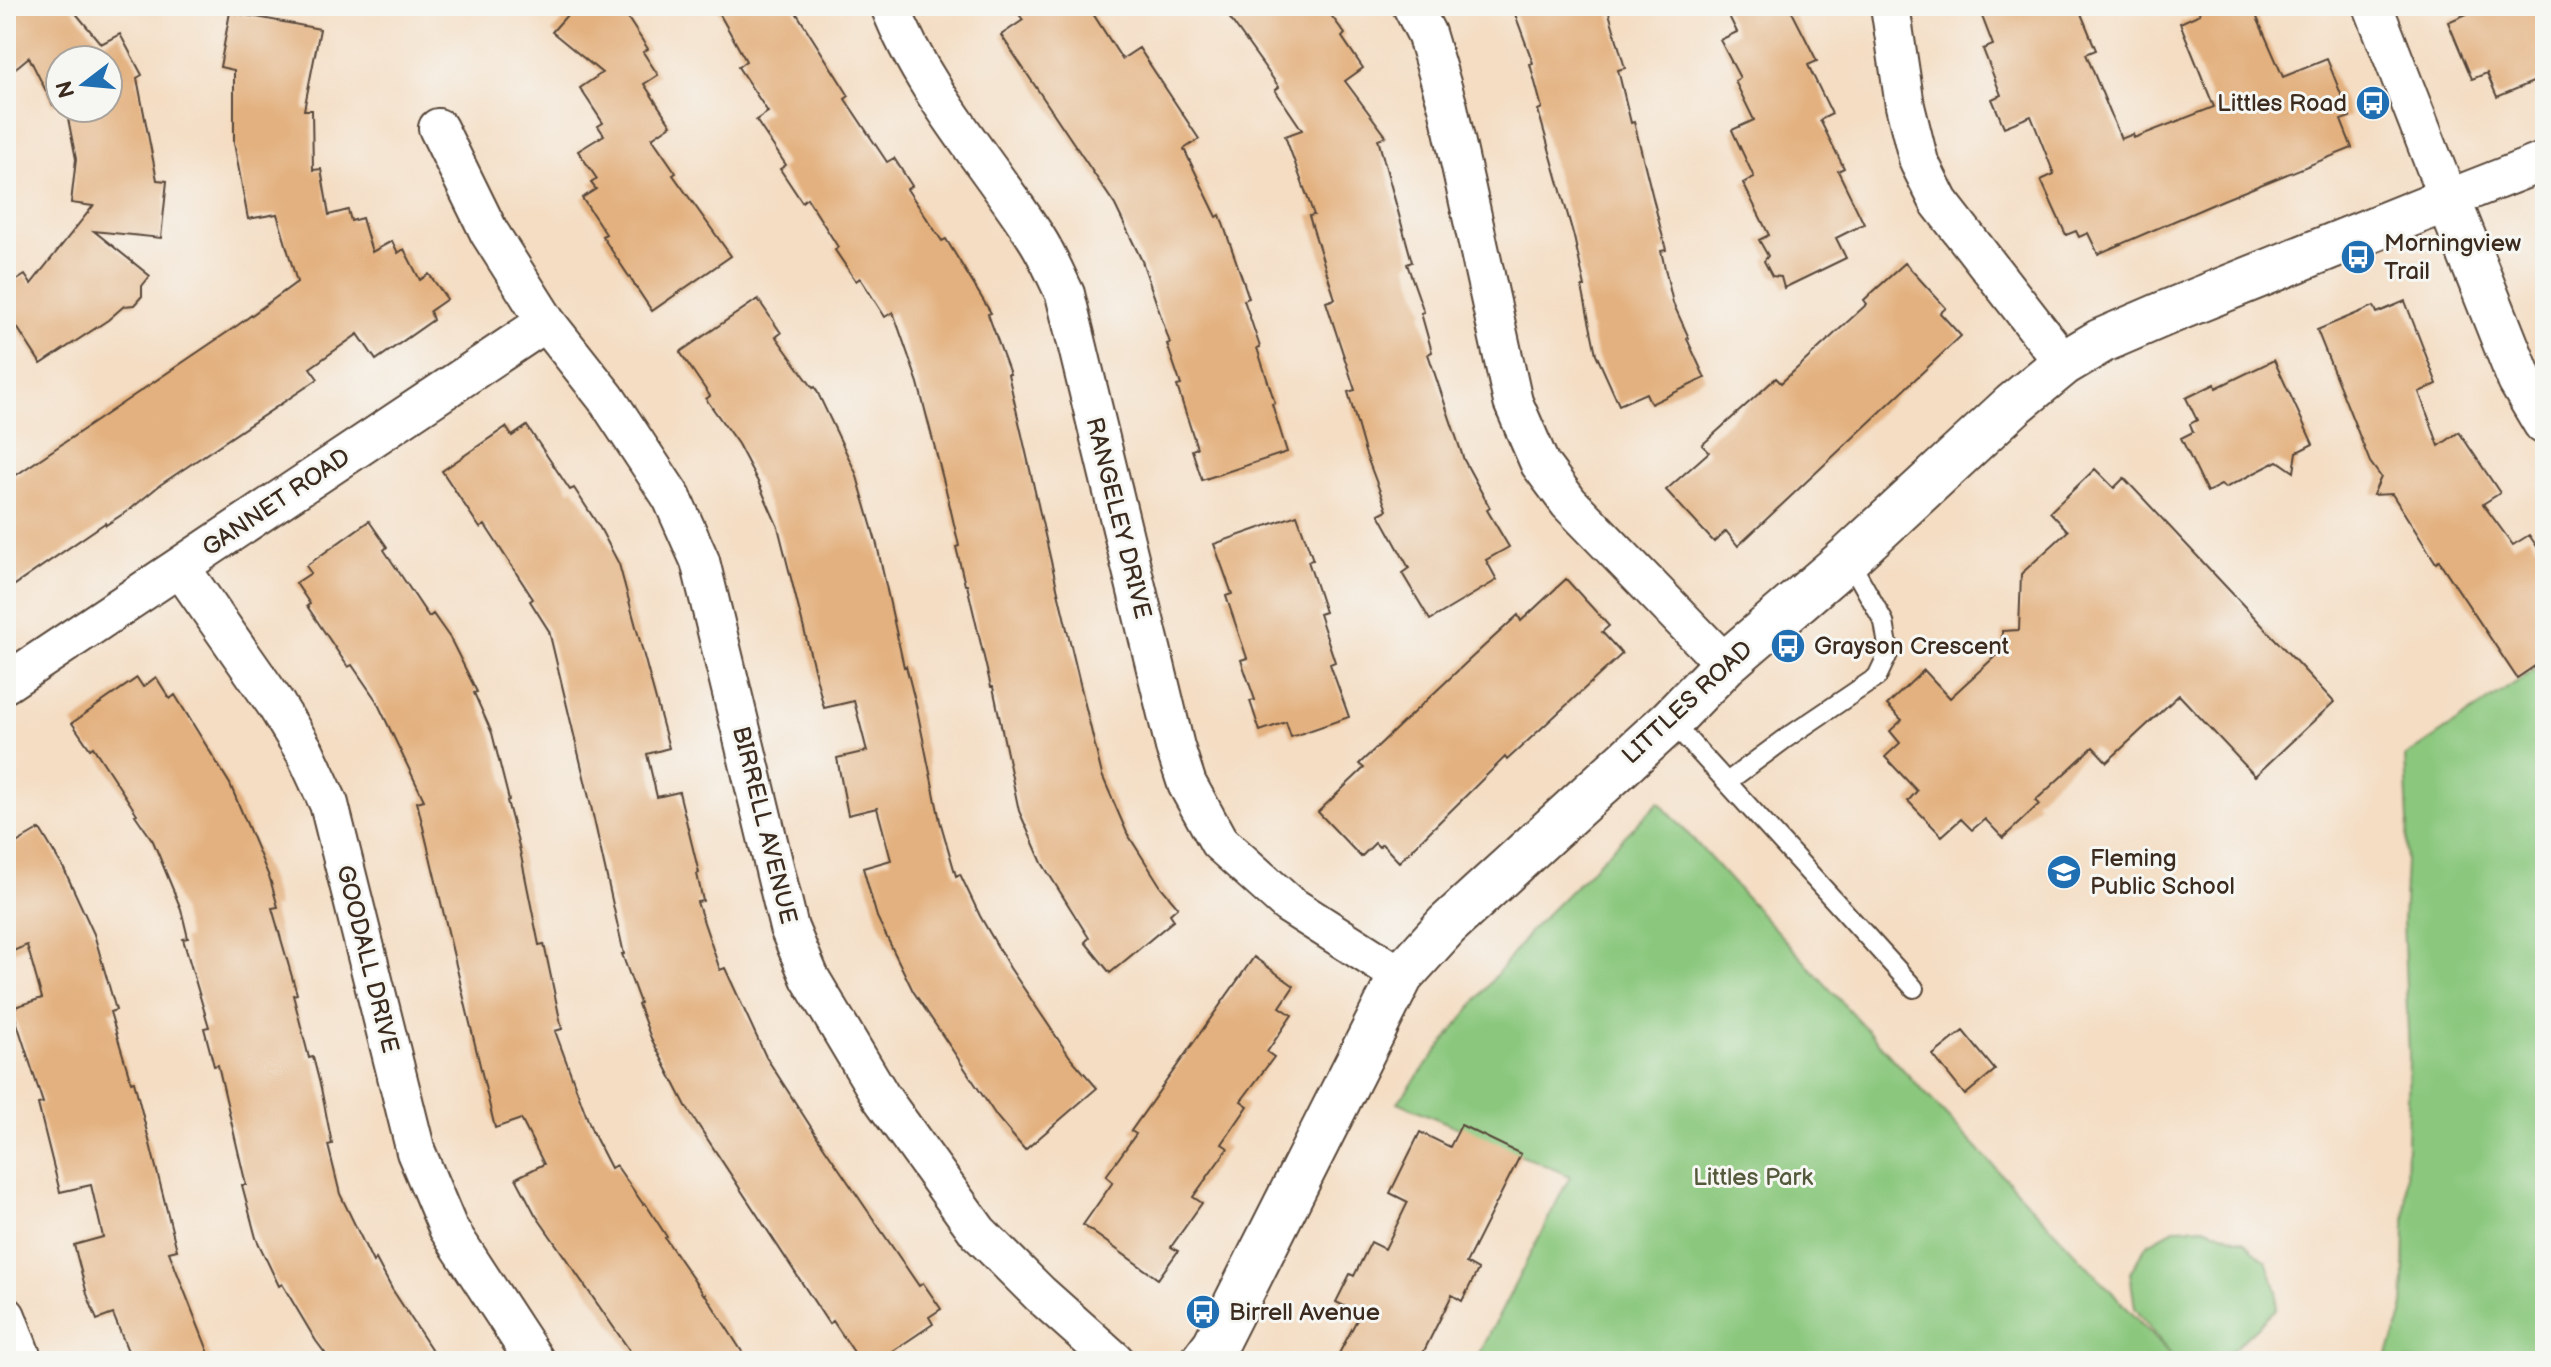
<svg xmlns="http://www.w3.org/2000/svg" width="2551" height="1367" font-family="'Balsamiq Sans',sans-serif">
<style>
.green{fill:#8bc87e;stroke:#63794e;stroke-width:2}
.building{fill:#e3b17f}
.lines{fill:none;stroke-linecap:round;stroke-linejoin:round}
.lane-casing{stroke:#574537;stroke-width:22}
.street-casing{stroke:#574537;stroke-width:42}
.secondary-casing{stroke:#574537;stroke-width:48}
.lane{stroke:#fff;stroke-width:18}
.street{stroke:#fff;stroke-width:38}
.secondary{stroke:#fff;stroke-width:44}
.labels{text-anchor:middle;stroke-width:6;stroke-linejoin:round;paint-order:stroke}
.poi-label{font-size:24px;fill:#3b2a1e;stroke:#f6f6f2;text-anchor:start}
.street-label{font-size:24px;fill:#3b2a1e;stroke:#f6f6f2}
.park-label{font-size:24px;fill:#53593b;stroke:#f6f6f2}
</style>
<rect width="100%" height="100%" fill="#f6f6f2"/>
<filter id="ink" filterUnits="userSpaceOnUse"><feTurbulence type="fractalNoise" baseFrequency=".0125" numOctaves="2"/><feDisplacementMap in="SourceGraphic" scale="16" xChannelSelector="R" yChannelSelector="G"/><feConvolveMatrix kernelMatrix="1 2 1 2 8 2 1 2 1" color-interpolation-filters="sRGB"/></filter>
<filter id="wash" filterUnits="userSpaceOnUse"><feTurbulence type="fractalNoise" baseFrequency=".006" numOctaves="4" result="noise"/><feDisplacementMap in="SourceGraphic" scale="32" xChannelSelector="R" yChannelSelector="G"/><feGaussianBlur stdDeviation="1.8" result="paint"/><feColorMatrix in="noise" values="0 0 0 0 0 0 0 0 0 0 0 0 0 0 0 0 0 1.4 0 .05"/><feComposite in="paint" operator="in"/></filter>
<g filter="url(#wash)">
<rect width="100%" height="100%" fill="#f4ddc3"/>
<path class="green" d="M2545,663v698h-160l18,-46 6,-260 -6,-133 5,-101 -3,-64z
M1659,802l250,274 263,280 -37,-48 -5,-35 17,-29 29,-16 31,-1 36,14 23,20 11,30 -1,18 -55,52h-745l94,-185 -172,-74 133,-172z"/>
<g id="blocks">
<path class="building" d="M6,6h64l31,38 19,-10 22,41 -5,3 20,102 10,1 -6,57 -67,-7 56,45 -8,10v10l-8,9 -10,1 -16,14 -67,44 -35,-54v-23l19,-12 6,9 62,-78 -22,-3 5,-44 -10,-51h42v-48h-48v42l-7,3 -24,-48 -23,19z
M575,6h45l28,43 -5,3 15,23 -14,9 27,41 -19,13 24,35 -3,2 58,81 -79,55 -50,-75 4,-2 -24,-36 14,-9 -5,-6 6,-4 -19,-28 26,-16 -6,-9 5,-3 -23,-35 22,-15 -50,-41z
M715,6h77l57,90 -4,3 42,63 7,-4 18,28 -5,3 35,52 4,-2 45,74 -3,1 22,60h-2l51,222 43,179 25,58 34,54 17,20 -8,7 4,6 -64,53 -25,-31 4,-4 -47,-75 -23,-52 -26,-124h-2l-24,-102h-2l-9,-38 3,-1 -11,-48 -30,-115 -25,-71 -8,5 -25,-39 -4,3 -21,-31 3,-3 -31,-49 -5,4 -22,-33 6,-4 -30,-45 12,-8 -30,-45 8,-6z
M1013,6h75l34,53 17,-11 60,91 -15,10 33,68 3,-2 29,83 -5,2 16,47 -3,1 18,55 -3,1 15,48 -85,28 -10,-30 5,-2 -20,-62 4,-1 -14,-41 3,-1 -28,-82 -27,-56 -114,-170 22,-15z
M1221,6h103l21,28 -3,3 21,31 -18,13 41,55 -8,3 34,123 -5,2 17,48 -3,1 11,39 -4,2 36,106 26,48 -3,2 22,37 -23,13 11,20 -67,40 -28,-47 7,-5 -30,-54 8,-4 -22,-58 -17,-60 7,-2 -29,-88 9,-3 -26,-83 5,-1 -29,-79 17,-6 -27,-40 4,-3z
M1512,6h95l18,62 -7,2 13,53 3,-1 32,128 -5,1 12,52 16,35 -2,1 18,39 -54,26 -5,-11 -27,12 -23,-51 -14,-67h3l-11,-50 -36,-127 4,-2 -12,-44 3,-1z
M1724,6h65l28,55 -9,4 24,49 -12,6 24,48 -6,3 26,53 -28,14 10,20 -62,30 -3,-11 -9,-1 -8,-15 4,-5 -9,-16 10,-5 -26,-52 11,-6 -22,-47 22,-10 -19,-39 5,-3 -20,-38 17,-8z
M1978,6h100l18,44 -10,4 35,85 12,-5 1,4 80,-31 -34,-84 20,-9 -3,-8h55l31,71 44,-18 23,58 -9,3 11,28 -129,52 -125,54 -10,-21 -9,4 -3,-6 -10,4 -25,-55 13,-6 -23,-58 -27,11 -12,-28 9,-4 -18,-46 10,-4z
M2485,6h60v71l-48,20 -10,-24 -15,6 -24,-57z
M230,12l90,17 -16,81h8l1,60 8,-1 8,46 19,-5 3,11 11,-3 10,34 20,-11 6,12 6,-4 16,31 9,-6 18,25 -17,12 3,9 -57,40 -18,-26 -48,34 8,11 -158,106 -28,23 -26,17 -1,-2 -99,68v-109l232,-157 59,-43 -20,-68 -29,5 -14,-76v-73l-14,-3z
M1905,263l41,45 -6,5 21,23 -223,210 -12,-15 -12,11 -48,-52 43,-38 -7,-7 74,-67 5,5 86,-79 -3,-4z
M758,299l23,34 -5,4 37,51 2,-1 41,86 21,72 27,122 2,-1 10,39 24,116 16,55 4,-2 20,42 30,52 60,89 27,31 -72,62 -28,-33 -84,-126 -36,-74 -14,-49 28,-8 -14,-52 -29,7 -11,-57 30,-7 -13,-50 -30,7 -46,-181 -20,-45 -20,-38 -32,-45 4,-3 -30,-44z
M2405,301l32,83 -18,8 20,54 20,-14 41,61 -17,11 30,41 16,-10 16,23v101l-28,19 -78,-117 -3,2 -44,-69 -19,1 8,-18 -11,-15 -53,-132 57,-24 3,7z
M2274,360l39,84 -16,8 -3,20 -16,-11 -53,27 -4,-3 -14,7 -26,-54 12,-6 -3,-8 7,-4 -11,-22 29,-14 1,4z
M527,426l43,64 4,-2 26,40 19,36 50,184 -22,6 10,43 22,-5 20,81 -2,1 6,27 -6,1 23,68 5,-2 41,89 52,81 101,148 4,-3 18,26 -12,8 4,7 -55,37h-18l-27,-40 -4,3 -142,-216 -36,-70 -13,-34 2,-1 -18,-49h2l-33,-148 -42,-175 -19,-30 3,-2 -48,-74 -5,3 -38,-57 64,-44 6,9z
M2095,469l19,19 10,-10 210,224 -79,74 -76,-81 -72,67 -14,-15 -58,54 4,3 -36,34 -18,-19 -13,11 -11,-11 -19,17 -34,-35 9,-10 -32,-34 15,-14 -10,-12 12,-11 -15,-15 37,-35 26,28 52,-48v-19l17,-1 2,-56 47,-43 -18,-19z
M1297,515l16,45 -5,1 17,51 -6,2 16,48 -5,2 19,53 -58,20 -5,-15 -26,9 -10,-30 5,-1 -14,-40 6,-2 -21,-62 6,-2 -18,-50z
M369,521l18,26 -3,3 45,67 4,-3 17,24 27,54 -3,1 18,40 17,67 -2,1 12,45 20,99 5,-1 18,85 -7,2 37,100 19,37 5,-3 27,39 2,-1 22,34 -2,1 39,57 1,-1 43,67h-111l-102,-147 -19,-36 28,-14 -23,-45 -26,9 -78,-326 7,-2 -48,-100 -24,-35 -4,2 -41,-61 3,-2 -14,-21 15,-10 -5,-7z
M1566,579l43,47 -7,6 20,22 -115,106 -2,-3 -106,105 -17,-18 -3,3 -4,-4 -14,14 -43,-45 46,-44 -5,-4 109,-103 50,-46 3,6z
M156,677l14,22 5,-4 55,89 40,95 8,28 -6,1 25,86 -4,1 16,63 4,-1 8,31 11,56 -4,1 12,49 33,68 3,-3 16,30 47,72h-108l-15,-20 -34,-57 -3,2 -23,-48 -14,-53h4l-28,-120 -4,1 -10,-38 5,-1 -26,-88 5,-1 -7,-29 -28,-68 -18,-26 2,-1 -44,-67 -3,2 -18,-26 65,-45 6,9z
M40,829l24,40 30,65 22,76 -6,2 21,70 3,-1 43,169 -8,2 43,109h-80l-19,-47 -16,6 -10,-26 -13,-49 29,-8 -12,-52 -31,7 -22,-88 5,-1 -31,-95 30,-10 -15,-53 -21,9v-105z
M1254,957l40,29 -14,21 12,8 -25,37 7,5 -33,44 7,5 -26,38 6,4 -35,49 9,6 -31,44 7,4 -20,28 -75,-54 30,-43 -7,-6 30,-42 -5,-3z
M1963,1031l32,39 -30,25 -32,-40z
M1461,1125l60,29 -55,109 12,7 -16,31 -10,-6 -33,66h-84l25,-47 -24,-12 14,-28 4,2 17,-34 14,7 23,-47 -18,-9 30,-61 30,15z"/>
</g>
</g>
<g filter="url(#ink)">
<use href="#blocks" fill-opacity="0" stroke="#574537" stroke-width="2"/>
<g class="lines">
<g class="lane-casing">
<path id="lane" d="M1671,721l243,267
M1727,782l58,-43 92,-62 12,-25 -5,-30 -36,-64"/>
</g>
<g class="street-casing">
<path id="street" d="M890,6c33,86 98,157 147,233 11,17 19,37 28,55l110,453 12,37 32,58 69,62 113,72
M1412,6l14,27 22,74 65,295 27,62 29,39 156,161
M1890,6l15,100 14,56 20,40 125,161
M2373,6l75,193 97,-38
M438,128l51,104 57,90 60,76 66,100 28,63 89,367 21,50 71,119 97,135 62,62 75,67
M180,567l95,136 30,49 24,52 87,348 32,76 87,133
M6,683l540,-361
M6,1316l17,45"/>
</g>
<g class="secondary-casing">
<path id="secondary" d="M1203,1361l12,-16 186,-369 46,-51 224,-205 54,-56 123,-106 165,-153 51,-42 37,-22 65,-28 282,-114 72,181 25,42"/>
</g>
<use href="#lane" class="lane"/>
<use href="#street" class="street"/>
<use href="#secondary" class="secondary"/>
</g>
</g>
<defs>
<g id="bus-disc" transform="scale(1.8)"><circle r="9.5" fill="#1f6fb2" stroke="#f6f6f2"/><path d="M-5-6H5V4H4V6H2V4H-2V6H-4V4H-5ZM-3.5-4V0h7V-4ZM-3.5 1.2v1.5H-2V1.2ZM2 1.2v1.5H3.5V1.2Z" fill="#fff"/></g>
<g id="school-disc" transform="scale(1.8)"><circle r="9.5" fill="#1f6fb2" stroke="#f6f6f2"/><path d="M0-5L7-2L0 1L-7-2ZM-4 1L0 2.5L4 1V4Q0 6-4 4Z" fill="#fff"/></g>
</defs>
<g fill-rule="evenodd">
<use href="#bus-disc" x="2373" y="103"/>
<use href="#bus-disc" x="2358" y="257"/>
<use href="#bus-disc" x="1788" y="646"/>
<use href="#school-disc" x="2064" y="872"/>
<use href="#bus-disc" x="1203" y="1312"/>
</g>
<g class="labels">
<g class="poi-label">
<text x="2347" y="111" text-anchor="end">Littles Road</text>
<text x="2384" y="251">Morningview<tspan x="2384" dy="28">Trail</tspan></text>
<text x="1814" y="654">Grayson Crescent</text>
<text x="2090" y="866">Fleming<tspan x="2090" dy="28">Public School</tspan></text>
<text x="1229" y="1320">Birrell Avenue</text>
</g>
<g class="street-label">
<text transform="translate(276 502) rotate(-34)" y="8">GANNET ROAD</text>
<text transform="translate(1119 518) rotate(76)" y="8">RANGELEY DRIVE</text>
<text transform="translate(1687 702) rotate(-43)" y="8">LITTLES ROAD</text>
<text transform="translate(765 825) rotate(76)" y="8">BIRRELL AVENUE</text>
<text transform="translate(368 959) rotate(76)" y="8">GOODALL DRIVE</text>
</g>
<g class="park-label">
<text x="1753" y="1185">Littles Park</text>
</g>
</g>
<rect width="2551" height="1367" fill="none" stroke="#f6f6f2" stroke-width="32"/>
<g transform="translate(84 84) rotate(254)"><circle r="38" fill="#f6f6f2" stroke="#aba49d" stroke-width="2"/>
<path d="M0-6L14 30L0 20L-14 30Z" fill="#1f6fb2"/>
<text y="-12" font-size="22" font-weight="bold" text-anchor="middle" fill="#3b2a1e">N</text>
</g>
</svg>
